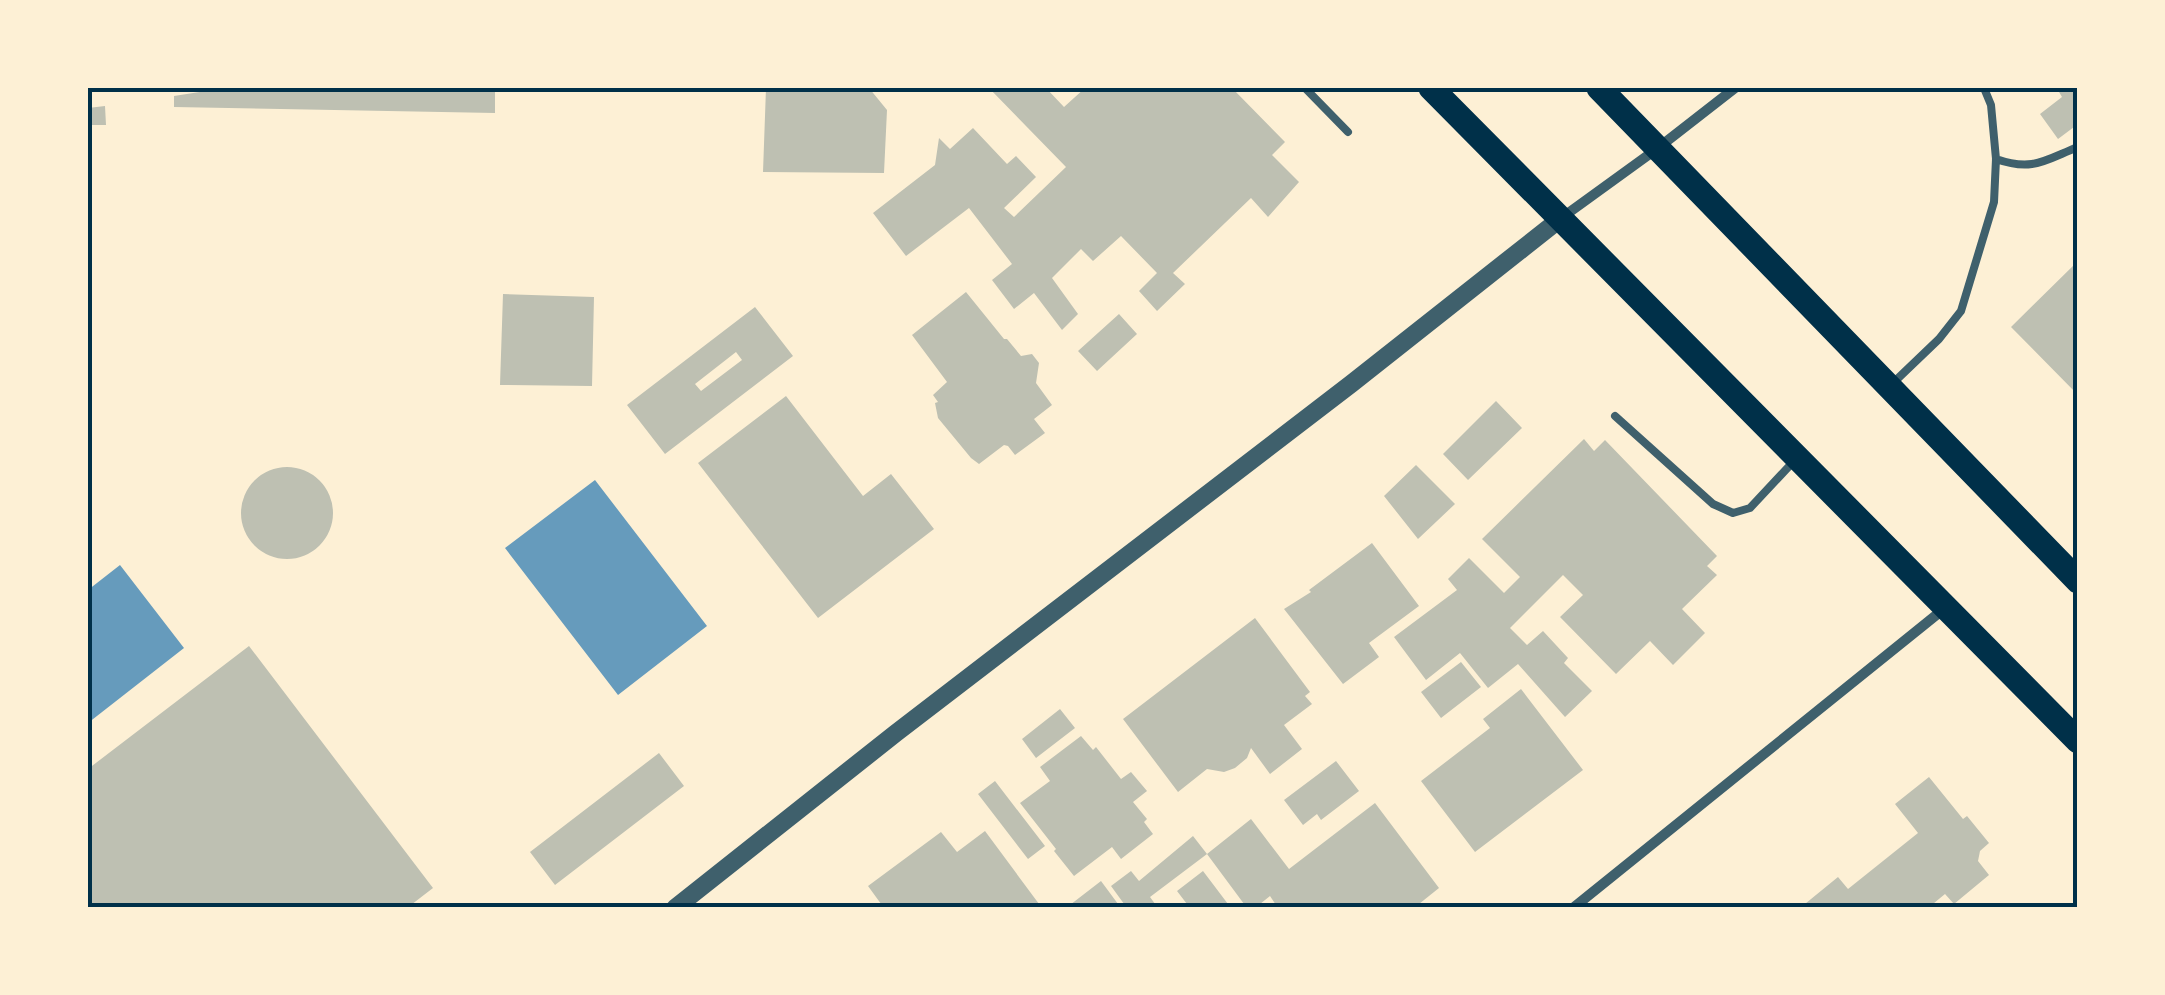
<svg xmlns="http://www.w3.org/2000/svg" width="2165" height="995" font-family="Georgia,serif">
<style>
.water{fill:#669bbc}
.building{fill:#bec0b2;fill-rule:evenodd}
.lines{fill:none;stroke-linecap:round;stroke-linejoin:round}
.service{stroke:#3f606c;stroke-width:8}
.minor{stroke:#3f606c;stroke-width:10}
.tertiary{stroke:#3f606c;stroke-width:18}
.primary{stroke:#003049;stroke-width:25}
.neatline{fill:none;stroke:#003049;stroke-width:4}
</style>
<rect width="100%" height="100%" fill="#fdf0d5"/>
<path class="water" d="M595,480l112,146 -89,69 -113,-147z
M120,565l64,83 -96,75v-133z"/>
<path class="building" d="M225,88h270v25l-321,-6v-11z
M766,88h103l18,22 -3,63 -121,-1z
M989,88h57l18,19 21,-19h147l53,54 -13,13 27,27 -31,35 -17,-19 -78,75 12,11 -28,27 -18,-20 18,-18 -36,-37 -28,25 -12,-12 -29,29 26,36 -16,16 -28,-37 -20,16 -22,-29 20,-16 -43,-56 -63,48 -33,-43 62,-48 4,-27 11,11 23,-21 34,36 9,-8 20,21 -32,31 10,9 52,-50z
M2064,88h14v36l-20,15 -18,-25 22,-17 -3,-5z
M105,106l1,19h-18v-17z
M2078,261v134l-67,-68z
M966,292l38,47h3l14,17 11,-2 7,9 -3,20 16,22 -18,14 11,14 -30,22 -7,-9 -4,-1 -25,19 -8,-6 -33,-40 -3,-15 3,-1 -5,-7 14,-13 -35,-47z
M503,294l91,3 -2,89 -92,-1z
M755,307l38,49 -128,98 -38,-49zM736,352l6,8 -41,31 -6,-7z
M1119,314l18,20 -40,37 -19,-20z
M786,396l77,100 28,-22 43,55 -116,89 -120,-155z
M1496,401l26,27 -54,52 -25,-26z
M1584,439l10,12 11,-11 112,116 -10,10 10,9 -35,34 23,24 -32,32 -23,-24 -34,33 -56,-57 23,-22 -20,-20 -53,53 17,17 16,-14 25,27 -4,5 28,28 -27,26 -47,-53 -30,24 -28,-35 -34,27 -32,-43 63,-47 -9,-11 21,-21 35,35 16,-16 -38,-38z
M1416,465l39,39 -37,35 -34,-43z
M241 513a46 46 0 1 1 92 0a46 46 0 1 1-92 0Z
M1372,543l47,63 -50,37 10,14 -36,27 -59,-75 27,-17 -2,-2z
M1255,618l55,74 -5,4 7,8 -28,21 18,24 -32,25 -19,-26 -4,10 -12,10 -11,4 -17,-3 -29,23 -55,-73z
M249,646l184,242 -26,20h-319v-139z
M1461,662l20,25 -40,31 -20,-26z
M1521,689l62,81 -108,82 -54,-71 69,-53 -7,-9z
M1060,709l15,19 -39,30 -14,-19z
M1081,736l12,14 3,-3 25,32 10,-7 16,19 -14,11 14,17 -3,3 9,12 -32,25 -9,-12 -38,29 -20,-25 2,-2 -36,-46 30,-22 -10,-14z
M659,753l25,33 -129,99 -25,-33z
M1336,761l23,30 -38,29 -4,-6 -14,11 -19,-25z
M1929,777l34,42 4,-3 22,27 -9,8 -2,10 11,14 -35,29 -9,-10 -17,14h-128l38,-31 10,12 70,-56 -23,-29z
M995,781l50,65 -17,13 -50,-65z
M1375,803l64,85 -25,20h-136l-8,-12 -15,12h-8l-40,-54 -57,43 8,11h-31l-16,-22 20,-15 8,10 54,-45 14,18 44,-35 38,50z
M985,831l57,77h-158l-16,-22 73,-54 16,20z
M1203,871l28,37h-41l-13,-17z
M1101,881l20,27h-55z"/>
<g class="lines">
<path class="service" d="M1305,88l43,44
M1996,159c37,13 49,1 82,-12
M1892,384l47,-45 22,-28 33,-109 2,-43 -5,-54 -7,-17
M1615,416l98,88 20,9 17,-5 44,-47"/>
<path class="minor" d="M1560,219l98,-71 77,-60
M1573,908l372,-300"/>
<path class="tertiary" d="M675,908l221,-175 455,-349 209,-165"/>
<path class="primary" d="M1431,88l647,653
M1599,88l479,493"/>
</g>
<rect width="2165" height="995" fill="none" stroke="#fdf0d5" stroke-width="180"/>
<rect x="90" y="90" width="1985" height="815" class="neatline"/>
</svg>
